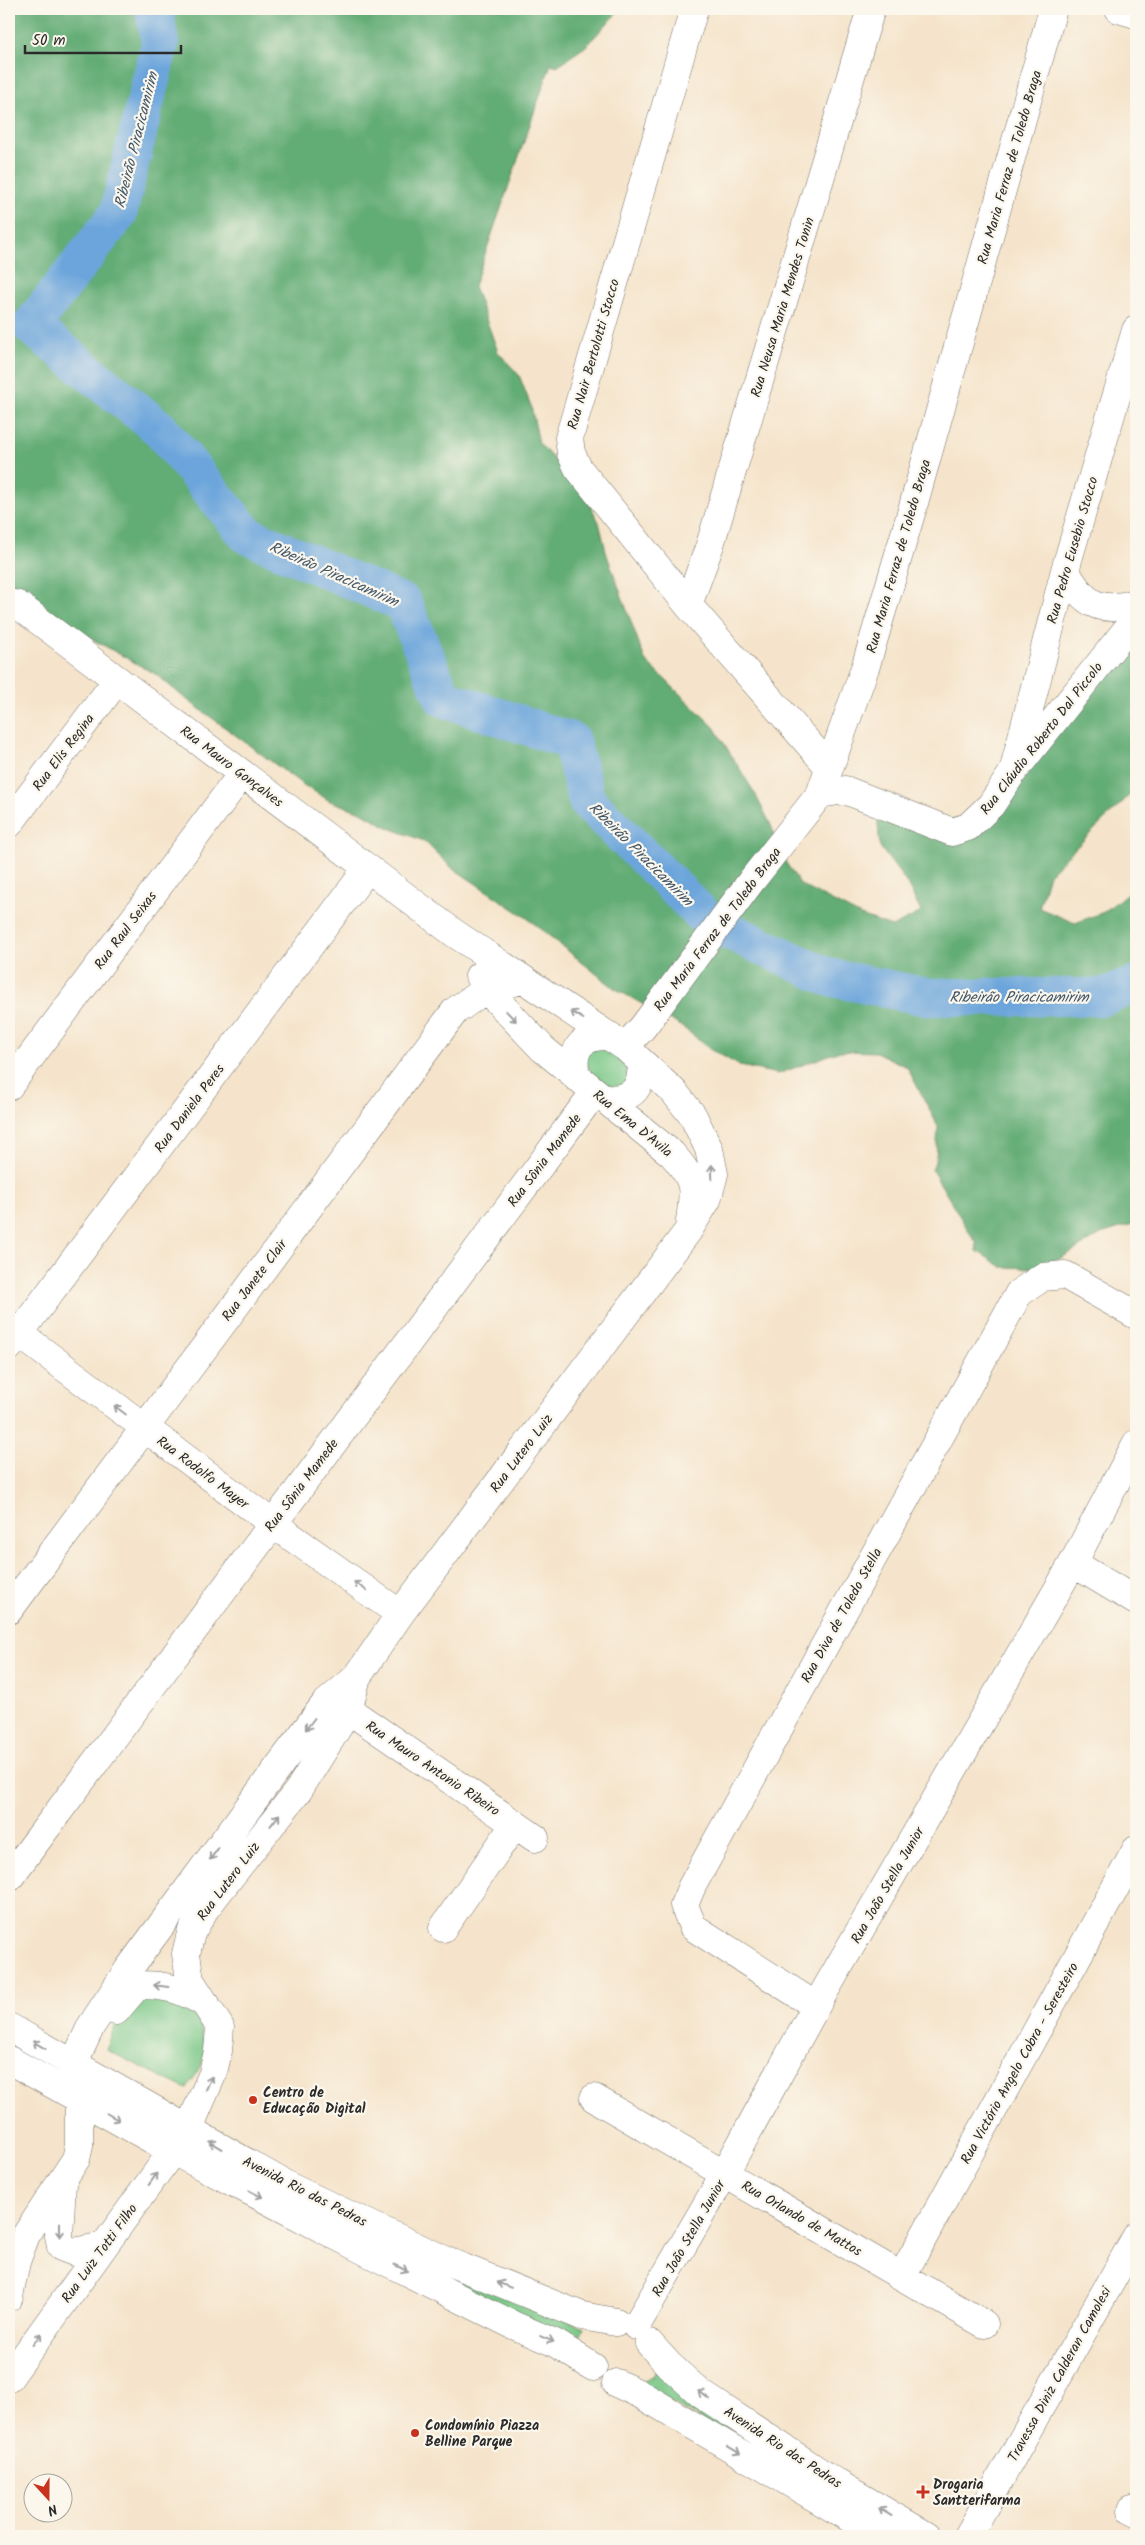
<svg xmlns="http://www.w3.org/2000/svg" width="1145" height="2545" font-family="Kalam,sans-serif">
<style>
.green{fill:#79c787;stroke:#527959}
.forest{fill:#62ac74;stroke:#466c50}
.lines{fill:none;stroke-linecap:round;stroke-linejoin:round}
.river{stroke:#6ca5db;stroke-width:38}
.minor-casing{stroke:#726c63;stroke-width:29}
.minor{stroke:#fff;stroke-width:28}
.oneway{stroke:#a0a0a0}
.poi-dot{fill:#c8321e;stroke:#fbf7ec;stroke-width:2}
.labels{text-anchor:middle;stroke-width:4.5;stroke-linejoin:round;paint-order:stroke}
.street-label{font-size:14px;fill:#2b2b2b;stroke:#fbf7ec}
.poi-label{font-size:14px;font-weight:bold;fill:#2b2b2b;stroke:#fbf7ec;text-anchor:start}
.water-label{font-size:15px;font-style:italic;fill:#425669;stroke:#fbf7ec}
</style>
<rect width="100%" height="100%" fill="#fbf7ec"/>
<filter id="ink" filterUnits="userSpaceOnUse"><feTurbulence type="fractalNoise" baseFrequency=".02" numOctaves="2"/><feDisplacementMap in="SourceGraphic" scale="10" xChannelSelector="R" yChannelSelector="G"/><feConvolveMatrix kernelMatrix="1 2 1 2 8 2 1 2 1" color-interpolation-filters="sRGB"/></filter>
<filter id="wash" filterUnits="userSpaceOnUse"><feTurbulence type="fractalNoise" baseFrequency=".0096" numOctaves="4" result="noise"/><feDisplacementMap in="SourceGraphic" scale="20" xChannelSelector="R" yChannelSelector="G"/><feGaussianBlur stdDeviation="1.12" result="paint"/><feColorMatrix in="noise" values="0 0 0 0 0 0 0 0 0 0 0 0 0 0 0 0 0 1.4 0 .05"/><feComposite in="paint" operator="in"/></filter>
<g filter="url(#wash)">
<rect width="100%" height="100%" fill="#f5e4cb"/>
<path class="green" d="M604,1045l25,22 -4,18c-28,6 -33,-7 -42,-31z
M155,1996c25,5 45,15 48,43 1,8 2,19 -2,27 -3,8 -10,16 -14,23l-81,-39c13,-33 11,-46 49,-54z
M449,2271l135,56 -9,17 -129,-66z
M657,2366l255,170h-14l-260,-153 15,-7z"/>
<path class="forest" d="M9,9h612l-36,38 -28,19 -6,-2 -77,222 24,66 21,23 12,31 8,37 45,50 15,29 8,33 38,105 69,67 40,65 17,33 11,32 19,28 60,31 31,11 29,-15 -15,-30 -26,-35 -3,-34 64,8 34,-4 161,-181v153l-87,85 -10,34 36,15 29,-11 32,-26v337l-35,11 -38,23 -30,11 -31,-1 -25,-16 -1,-12 -2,1 -42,-70 4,-12 2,-32 -31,-59 -31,-15 -36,-1 -62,23 -38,-8 -28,-16 -31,-24 -67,-38 -87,-70 -76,-51 -27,-26 -35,-13 -28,-16 -31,-11 -28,-17 -120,-88 -25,-21 -148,-82z"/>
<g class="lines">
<path class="river" d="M154,9l6,34 -42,171 -87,112 129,103 87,106 156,68 40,95 128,43 16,60 123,121 118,55 100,20h173l35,-12"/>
</g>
</g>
<g filter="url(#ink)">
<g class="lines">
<g class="minor-casing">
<path id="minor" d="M694,9l-125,429 2,15 7,15 110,137 141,162
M1119,9l17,5
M1065,570c19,34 33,44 71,33
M9,603l9,2 436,328 171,114 49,45 19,24 16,33 5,25 -7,26 -19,31 -288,383 -43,63 -32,27 -29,39 -168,227 -37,56 -18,39 6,33v48l-3,13 -50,76 -10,27 -7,35
M688,605l22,-60 161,-536
M1013,772l52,-202 71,-240
M820,794l25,-4 107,42 16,-5 23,-22 22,-33 123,-154
M9,824l108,-144
M479,976l7,13 57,60 129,105c23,26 23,33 18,66
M625,1047l18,-20 109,-147 68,-86 46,-129 46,-155 141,-501
M576,1077c-5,-28 4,-42 34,-41
M9,1086l233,-312
M605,1100c28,-2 36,-9 37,-37
M9,1326l263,197 128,91
M9,1347l359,-479
M1073,1563l63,38
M9,1610l446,-599 31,-22 37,-9
M334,1700l201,138
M9,1878l585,-785
M443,1928l72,-104
M816,2006l-123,-79 -9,-22 8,-19 327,-593 24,-16 22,-2 71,40
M116,2011l22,-26c29,0 43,4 68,19
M9,2027l281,160 159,75 133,54 34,6
M9,2060l164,91 194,101 146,73 42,18 38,24
M594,2098l390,226
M62,2183l-3,53 2,11 13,5 30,-6
M902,2276l234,-426
M636,2326l89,-153 91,-167 257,-443 63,-119
M649,2343l20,22 31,28 135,89 92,54
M9,2378l180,-250 24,-55 5,-22 2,-24 -30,-47 -4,-26 5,-21 14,-24 93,-118 50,-80 9,-34
M616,2383l24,11 240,142
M1132,2510l4,3
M968,2536l168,-299"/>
</g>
<use href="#minor" class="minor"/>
</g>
<defs><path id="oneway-shaft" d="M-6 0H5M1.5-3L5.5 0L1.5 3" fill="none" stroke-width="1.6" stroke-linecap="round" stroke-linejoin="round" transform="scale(1.25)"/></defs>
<g class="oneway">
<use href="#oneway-shaft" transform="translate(577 1015) rotate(-148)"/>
<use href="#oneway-shaft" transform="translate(511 1016) rotate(46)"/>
<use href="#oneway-shaft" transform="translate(712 1172) rotate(-92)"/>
<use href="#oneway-shaft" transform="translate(120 1410) rotate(-143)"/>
<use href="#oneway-shaft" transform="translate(360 1586) rotate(-145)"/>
<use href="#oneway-shaft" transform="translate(310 1724) rotate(127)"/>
<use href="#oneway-shaft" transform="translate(275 1820) rotate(-52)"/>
<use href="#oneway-shaft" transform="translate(214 1854) rotate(126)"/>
<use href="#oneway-shaft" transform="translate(161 1986) rotate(-173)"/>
<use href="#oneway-shaft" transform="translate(39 2045) rotate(-149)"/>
<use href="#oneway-shaft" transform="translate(209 2083) rotate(-66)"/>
<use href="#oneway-shaft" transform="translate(113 2117) rotate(30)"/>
<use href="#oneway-shaft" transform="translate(216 2145) rotate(-149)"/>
<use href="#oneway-shaft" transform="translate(153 2179) rotate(-54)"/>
<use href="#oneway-shaft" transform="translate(256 2194) rotate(27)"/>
<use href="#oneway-shaft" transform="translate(60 2230) rotate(90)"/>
<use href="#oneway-shaft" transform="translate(401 2268) rotate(26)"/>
<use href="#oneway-shaft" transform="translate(504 2285) rotate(-158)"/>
<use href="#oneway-shaft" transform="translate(37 2339) rotate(-54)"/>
<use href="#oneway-shaft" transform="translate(547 2339) rotate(23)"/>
<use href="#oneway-shaft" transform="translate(704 2395) rotate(-144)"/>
<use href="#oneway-shaft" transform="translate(734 2450) rotate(31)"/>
<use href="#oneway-shaft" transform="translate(885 2512) rotate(-149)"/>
</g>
</g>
<g class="poi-dot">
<circle cx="253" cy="2100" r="5"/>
<circle cx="415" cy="2433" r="5"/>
<path d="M920.5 2484.5h5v5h5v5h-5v5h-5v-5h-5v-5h5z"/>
</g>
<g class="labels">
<g class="street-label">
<text transform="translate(1009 167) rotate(-74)" y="5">Rua Maria Ferraz de Toledo Braga</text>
<text transform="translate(782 307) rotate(-73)" y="5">Rua Neusa Maria Mendes Tonin</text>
<text transform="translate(593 354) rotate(-74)" y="5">Rua Nair Bertolotti Stocco</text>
<text transform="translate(1072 550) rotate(-74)" y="5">Rua Pedro Eusebio Stocco</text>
<text transform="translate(898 556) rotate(-74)" y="5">Rua Maria Ferraz de Toledo Braga</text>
<text transform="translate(1041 738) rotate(-52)" y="5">Rua Cláudio Roberto Dal Piccolo</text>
<text transform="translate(63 752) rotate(-53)" y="5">Rua Elis Regina</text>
<text transform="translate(232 766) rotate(37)" y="5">Rua Mauro Gonçalves</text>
<text transform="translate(717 929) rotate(-53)" y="5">Rua Maria Ferraz de Toledo Braga</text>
<text transform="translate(125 930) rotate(-53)" y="5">Rua Raul Seixas</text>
<text transform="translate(189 1108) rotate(-53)" y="5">Rua Daniela Peres</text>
<text transform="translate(633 1123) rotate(39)" y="5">Rua Ema D'Avila</text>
<text transform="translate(544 1160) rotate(-53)" y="5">Rua Sônia Mamede</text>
<text transform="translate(254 1280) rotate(-53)" y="5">Rua Janete Clair</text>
<text transform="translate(521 1453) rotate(-53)" y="5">Rua Lutero Luiz</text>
<text transform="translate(203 1472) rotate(37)" y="5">Rua Rodolfo Mayer</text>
<text transform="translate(301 1485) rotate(-53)" y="5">Rua Sônia Mamede</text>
<text transform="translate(841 1615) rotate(-61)" y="5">Rua Diva de Toledo Stella</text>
<text transform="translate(433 1768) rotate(34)" y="5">Rua Mauro Antonio Ribeiro</text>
<text transform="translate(228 1881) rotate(-53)" y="5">Rua Lutero Luiz</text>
<text transform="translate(887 1885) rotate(-60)" y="5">Rua João Stella Junior</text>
<text transform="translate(1019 2063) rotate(-61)" y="5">Rua Victório Angelo Cobra - Seresteiro</text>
<text transform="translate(305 2191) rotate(27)" y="5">Avenida Rio das Pedras</text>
<text transform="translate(802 2218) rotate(30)" y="5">Rua Orlando de Mattos</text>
<text transform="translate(688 2238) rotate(-60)" y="5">Rua João Stella Junior</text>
<text transform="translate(99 2253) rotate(-54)" y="5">Rua Luiz Totti Filho</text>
<text transform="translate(1059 2374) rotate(-61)" y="5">Travessa Diniz Calderan Camolesi</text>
<text transform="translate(783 2447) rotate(33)" y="5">Avenida Rio das Pedras</text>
</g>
<g class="poi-label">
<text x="263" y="2097">Centro de<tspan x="263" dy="16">Educação Digital</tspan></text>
<text x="425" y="2430">Condomínio Piazza<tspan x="425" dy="16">Belline Parque</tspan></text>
<text x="933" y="2489">Drogaria<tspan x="933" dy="16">Santterifarma</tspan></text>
</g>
<g class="water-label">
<text transform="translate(136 140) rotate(-76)" y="5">Ribeirão Piracicamirim</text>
<text transform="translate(334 574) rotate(24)" y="5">Ribeirão Piracicamirim</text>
<text transform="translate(641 854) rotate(45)" y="5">Ribeirão Piracicamirim</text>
<text x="1019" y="1002">Ribeirão Piracicamirim</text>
</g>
</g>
<rect width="1145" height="2545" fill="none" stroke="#fbf7ec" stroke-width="30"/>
<g transform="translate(48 2498) rotate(159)"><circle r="24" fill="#fbf7ec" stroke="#a8a59f"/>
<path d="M0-4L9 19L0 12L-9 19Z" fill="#c8321e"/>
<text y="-8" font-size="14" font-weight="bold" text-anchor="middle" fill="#2b2b2b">N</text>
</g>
<path d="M25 45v8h156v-8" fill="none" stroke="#2b2b2b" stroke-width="2.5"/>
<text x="32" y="45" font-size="15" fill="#2b2b2b" stroke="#fbf7ec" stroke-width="4" paint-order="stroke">50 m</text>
</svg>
